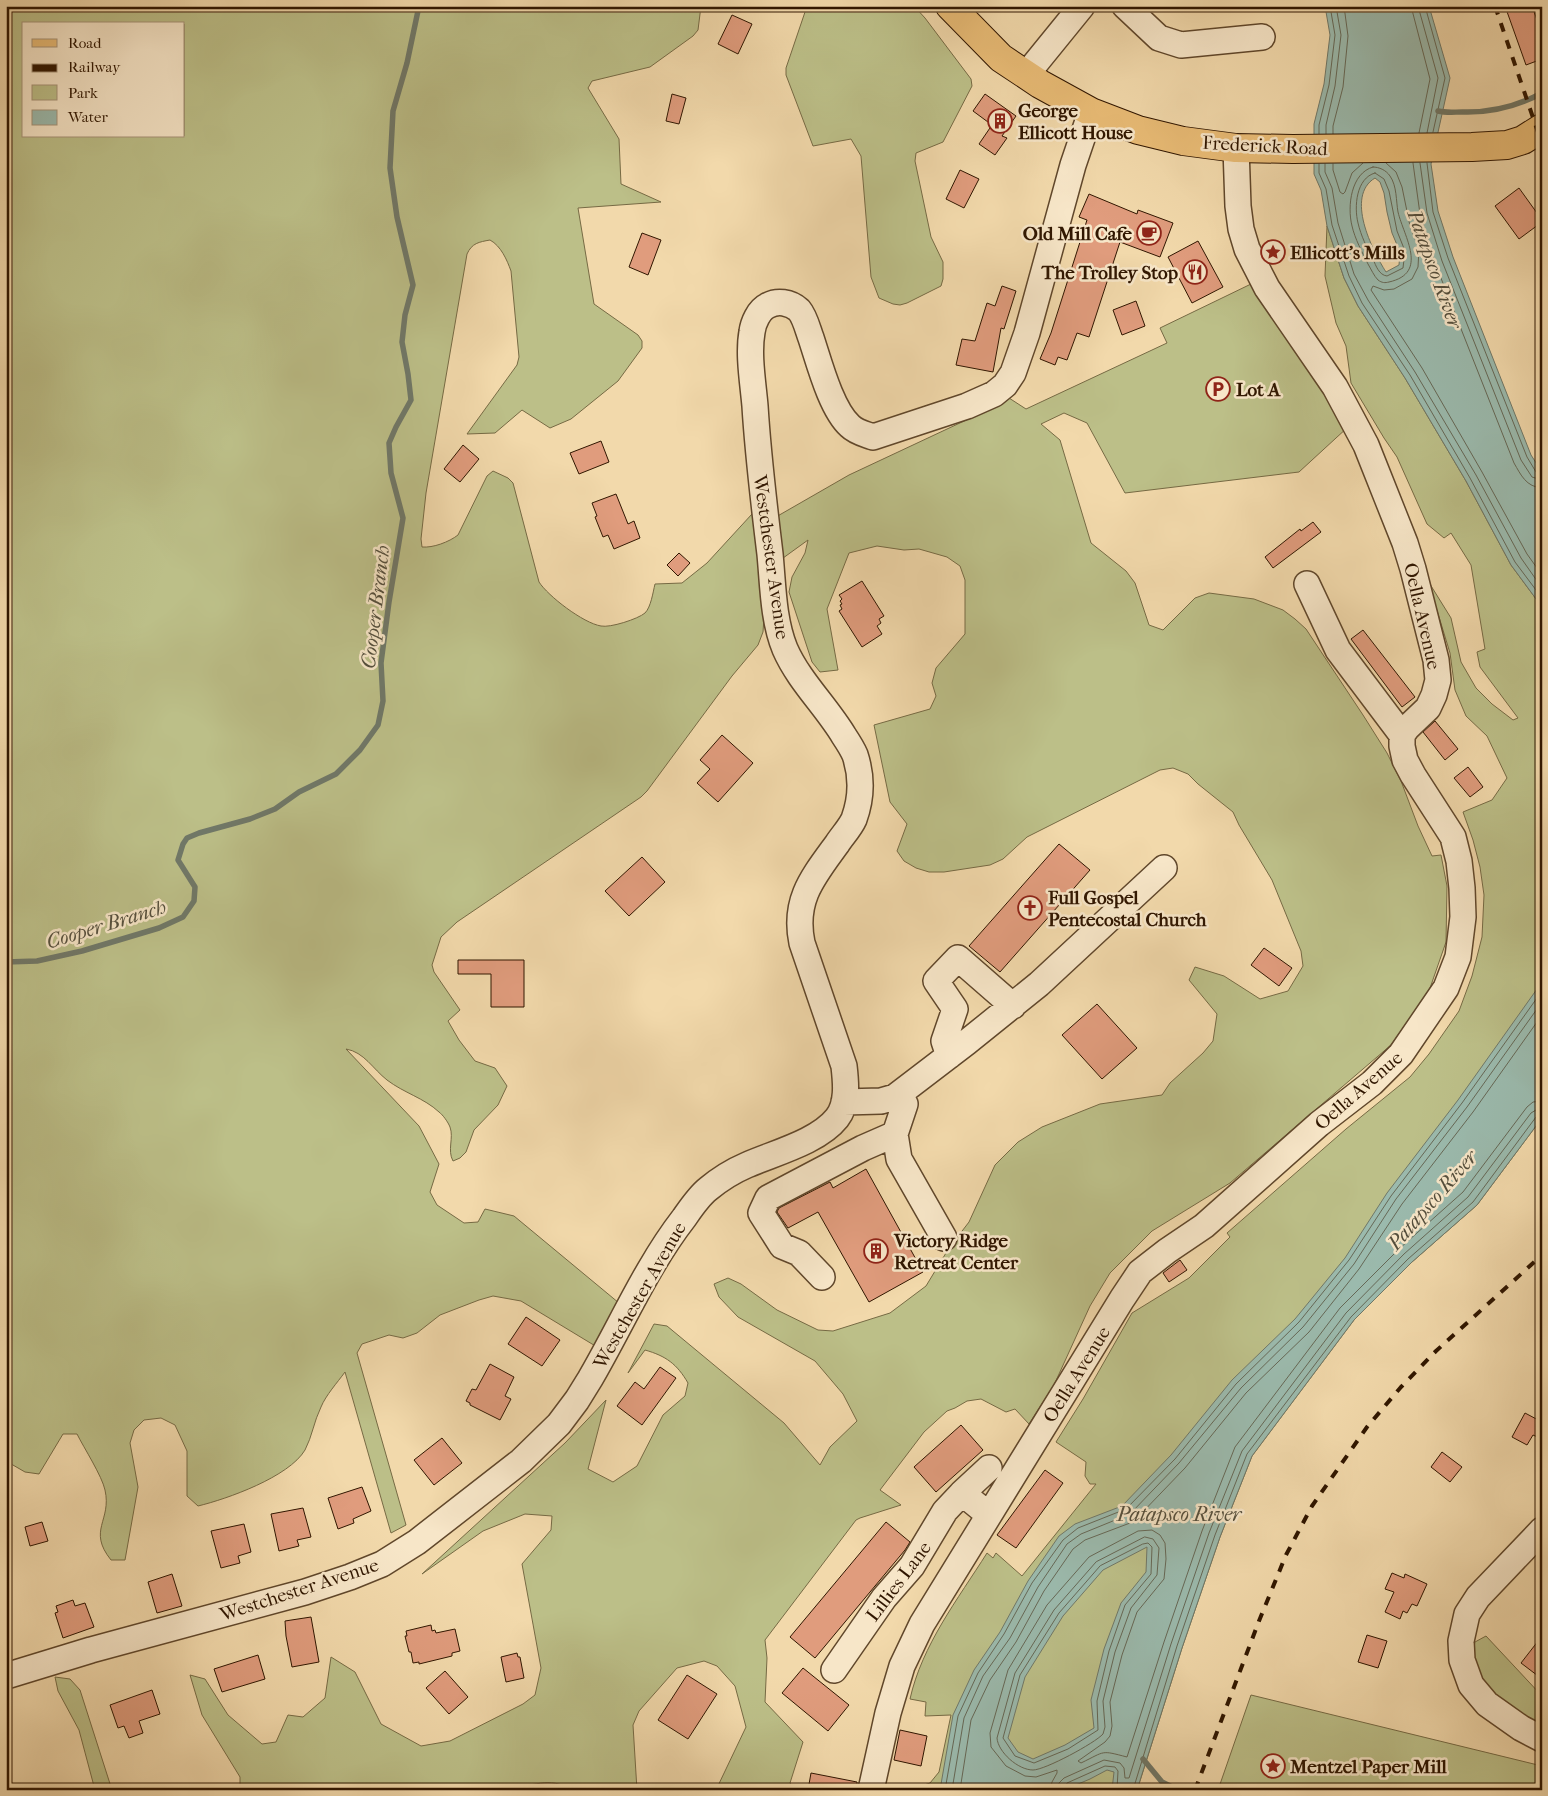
<svg xmlns="http://www.w3.org/2000/svg" width="1548" height="1796" font-family="'IM FELL French Canon',serif">
<style>
.green{fill:#bcbf88;stroke:#766a44;fill-rule:evenodd}
.water{fill:#9bbaad;stroke:#707868;fill-rule:evenodd}
.lines{fill:none;stroke-linecap:round;stroke-linejoin:round}
.shore{stroke:#666856;stroke-width:1}
.stream{stroke:#707868;stroke-width:5.5}
.building{fill:#e09c7d;stroke:#301600}
.minor-casing{stroke:#60472b;stroke-width:28}
.major-casing{stroke:#301600;stroke-width:30}
.minor{stroke:#f7e6c8;stroke-width:25}
.major{stroke:#e9bc76;stroke-width:28}
.rail{stroke:#301600;stroke-width:4;stroke-dasharray:9 9;stroke-linecap:butt}
.labels{text-anchor:middle;stroke-width:5;stroke-linejoin:round;paint-order:stroke}
.poi-label{font-size:19px;font-weight:bold;fill:#301600;stroke:#f7e6c8;text-anchor:start}
.street-label{font-size:19px;fill:#301600;stroke:#f7e6c8}
.water-label{font-size:20px;font-style:italic;fill:#554f3d;stroke:#f7e6c8}
</style>
<rect width="100%" height="100%" fill="#f2d9ab"/>
<filter id="stains"><feTurbulence type="fractalNoise" baseFrequency=".004" numOctaves="4"/><feColorMatrix values="0 0 0 0 .2 0 0 0 0 .09 0 0 0 0 .02 0 0 0 .5 -.17"/></filter>
<radialGradient id="worn" r=".72"><stop offset=".6" stop-color="#630" stop-opacity="0"/><stop offset="1" stop-color="#630" stop-opacity=".3"/></radialGradient>
<path class="green" d="M6,6h695l-3,24 -5,6 -43,31 -58,14 -4,7 31,51 2,45 40,18 -83,6 16,96 44,31 4,6v7l-24,33 -47,38 -21,9 -28,-18 -27,23 -28,1 50,-69 2,-8 -8,-86c-4,-11 -10,-25 -21,-31 -11,2 -18,3 -23,14l-41,239 -5,46 1,8c11,1 27,-5 36,-12l29,-59 6,-5 15,7 5,5 26,99c9,14 44,41 62,44 9,2 37,-7 44,-13 6,-6 8,-21 10,-29l27,-1 25,-20 45,-49 3,15 94,-54 145,-68 15,-9 17,11 141,-66 -7,-15 91,-44 97,143 -49,45 -174,21 -38,-70 -23,-10 -23,11 19,16 31,103 35,28 9,12 14,42 14,5 32,-32 14,-5 45,6 29,11 12,9 11,10 57,86 24,38 14,28 17,45 14,30 9,-1 6,31 -1,56 -17,49 -38,54 -161,138 -78,48 -42,42 -20,33 -36,79 -25,39 -14,-15 -9,3 -25,-13 -14,2 -12,7 -8,3 -23,21 -44,58 21,15 -41,13 -4,2 -91,120 2,18 -2,44 38,40 -13,41 5,7h-79l30,-63 -11,-41 -18,-20 -13,-5 -27,7 -38,43 -6,14 4,65h-67c-12,-12 -39,-7 -53,0h-277v-13l-38,-62 -12,-40 15,4 23,36 34,29 14,-2 12,-27 15,2 22,-19 6,-41 24,15 26,52 40,22 29,-5 73,-37 12,-9 6,-27 -19,-104 29,-34 1,-14 -27,-2 -42,17 -61,43 143,-131 41,-43 -18,69 25,13 24,-16 26,-51 22,-19 3,-13c-11,-19 -22,-27 -43,-33l-17,23 26,-49 13,2 117,97 36,42 10,-18 27,-26 -14,-27 -28,-33 -77,-44 -19,-20 -5,-13 14,-6 13,6 36,26 41,20 15,1 57,-18 36,-27 23,-38 20,-26 26,-57 23,-23 24,-15 58,-23 62,-9 8,-12 33,-30 10,-12 4,-27 -28,-34 6,-13 29,9 36,23 28,-8 15,-25 -2,-15 -29,-71 -33,-55 -6,-13 -35,-28 -10,-10 -15,-6 -13,2 -133,67 -24,22 -13,6 -46,7h-15l-13,-4 -12,-7 -7,-10 10,-27 -17,-22 -16,-77 56,-16 6,-13 -4,-13 4,-15 29,-34v-54l-5,-14 -13,-9 -28,-8 -15,1 -27,-4 -28,7 -22,56 11,61 -18,2 -8,-10 -23,-70 3,-15 13,-24 3,-13 -47,34 4,29 -2,29 -5,13 -26,31 -85,115 -6,6 -184,125 -16,15 -9,28 2,7 26,38 -12,11 11,19 16,21 20,7 12,18 -9,19 -24,25 -8,22 -6,6 -7,3c-6,-11 1,-23 -3,-34 -2,-5 -7,-12 -11,-15 -15,-14 -35,-19 -52,-32 -14,-11 -23,-28 -41,-31l73,77 20,38 -9,28 7,13 27,18 14,-1 7,-13 29,7 111,92 -28,39 -76,-46 -28,-5 -14,4 -39,15 -23,18 -14,5 -14,-3 -27,9 -5,9 49,172 -15,8 -46,-161c-8,11 -19,23 -24,35 -7,14 -9,30 -16,43 -16,27 -78,49 -107,56l-11,-10v-45l-12,-26 -14,-7 -17,2 -10,10 -4,13 8,44 -13,73h-14c-24,-30 1,-39 -6,-70 -3,-14 -21,-42 -28,-56h-14l-24,40 -14,-2 -19,-11zM24,24h160v112h-160z
M803,6h111l11,12 46,61 1,7 -29,56 -27,11 -1,8 16,76 12,25v17l-2,7 -34,17 -7,2 -7,-1 -14,-6 -8,-21 -10,-121 -10,-17 -38,7 -27,-71v-7l19,-56z
M1327,226l17,52 14,28 47,72 61,103 45,84 31,42v511l-65,87 -65,57 -58,58 -102,136 -32,81 -38,111 -43,136 10,6h-230l5,-5 6,-2 9,-11 12,-57 -26,1 1,-14 -16,-3c12,-54 48,-100 77,-146l6,5 3,-5 26,23 74,-92h-6l-5,-8 1,-14 -30,-20 27,-43 49,-86 57,-35 41,-41 -3,-4 119,-104 64,-52 19,-23 30,-43 13,-35 10,-39 2,-42 -4,-28 -7,-27 -10,-28 29,-12 15,-22 -20,-42 -21,-20 -11,-26 -5,-37 -22,-72 23,37 10,44 15,26 16,16 21,16 5,-2 -38,-51 -3,-15 8,-3 -14,-84 -20,-32 -7,5 -17,-14 -30,-67 -13,-19 -33,-55 -5,-37 -10,-23 -11,-47z
M1486,1636l56,60v30l-35,-19 -38,-40 6,-25z
M55,1677l15,2 10,11 32,100h-17l-16,-60 -21,-39z
M1251,1695l291,71v24h-324z"/>
<path class="water" d="M1325,6h104l21,72 -19,86 7,47 15,46 78,198 11,17v135l-31,-42 -45,-84 -61,-103 -47,-72 -14,-28 -17,-52 -6,-36 -7,-16v-50l10,-40 6,-49zM1375,178l5,4 4,11 3,19 5,21 8,19 -1,13 -13,7c-14,-22 -41,-76 -11,-94z
M1542,982v136l-65,87 -65,57 -58,58 -102,136 -32,81 -38,111 -45,142h-25l2,-18 -7,-2 -17,9 -26,11h-124l13,-75 21,-45 26,-38 28,-51 31,-45 16,-12 47,-18 49,-51 61,-75 63,-61 50,-61 42,-65 71,-93zM1147,1547l-1,25 -25,31 -17,46 -13,51 3,28 -29,17 -32,14 -15,-7 -10,-14 17,-61 38,-61 40,-46z"/>
<g class="lines">
<path class="shore" d="M1411,6l19,73 -11,54
M1418,6l20,72 -11,55
M1425,6l20,72 -12,54
M1319,134v-9l10,-40 6,-50 -5,-29
M1326,134v-9l9,-39 6,-51 -5,-29
M1333,134v-8l10,-39 5,-51 -4,-30
M1386,163l10,9 6,15 8,39 9,23 -1,18 -6,12 -18,10 -10,1 -11,-4 -2,4 51,78 60,104 45,82 15,21
M1413,163l7,51 15,49 79,200c7,12 12,24 28,25
M1420,163l7,50 15,48 79,199 11,17 10,3
M1427,163l6,49 15,46 79,199 9,15 6,2
M1319,164v9l7,16 6,36 17,51 13,27 48,72 60,103 45,84 27,36
M1325,164v8l7,16 6,35 16,51 14,26 47,72 61,103 45,83 21,30
M1333,164v6l7,22 3,2 2,-2 7,-19 11,-10
M1373,167c6,0 13,3 17,9 7,10 6,25 8,36 6,25 31,61 -9,70 -4,1 -7,1 -11,-2 -4,-4 -7,-11 -10,-16 -6,-12 -13,-25 -16,-38 -5,-20 -1,-53 21,-59z
M1375,173l9,6 5,12 8,40 8,20 -2,17 -16,8c-8,-1 -11,-10 -14,-17 -6,-11 -12,-23 -15,-36 -4,-16 -2,-45 17,-50z
M1145,1537l8,2 6,9 -2,27 -26,33 -16,44 -12,49 2,26 -2,7c-8,9 -58,36 -70,36 -15,0 -35,-18 -36,-32l18,-65 39,-63 42,-48z
M1143,1544l5,-1 4,4 -1,27 -26,31 -16,46 -12,50 1,29 -30,19 -34,14 -19,-7 -12,-18 17,-63 39,-62 41,-47z
M945,1790l13,-74 20,-43 26,-39 28,-51 31,-43 15,-12 48,-19 49,-50 61,-75 63,-62 50,-62 42,-64 71,-93 80,-112
M952,1790l12,-72 19,-42 27,-38 28,-51 29,-43 14,-10 49,-20 49,-51 62,-75 62,-61 51,-63 42,-65 71,-92 75,-105
M960,1790l11,-70 19,-40 26,-38 28,-51 29,-42 12,-9 45,-17 6,-4 49,-51 61,-75 63,-61 50,-63 43,-65 71,-92 69,-97
M1050,1790l2,-8 5,-9v-3l-21,7 -11,-1 -19,-10 -15,-19 -1,-14 18,-63 39,-65 42,-48 49,-26 14,-1 8,5 5,8 1,16 -2,20 -27,33 -15,43 -12,47 2,24 -2,10 -5,6 -27,19 3,2c25,-12 19,-13 46,-6l37,-115 38,-111 33,-84 105,-139 59,-59 64,-57 64,-85 6,-5 9,-1
M1058,1790l1,-7 5,-5 40,-18 16,3 4,5 1,10h4l42,-134 38,-111 33,-82 104,-138 58,-59 64,-57 63,-84 5,-3 6,-1
M1064,1790l3,-7 38,-17 10,1 3,4 -1,19
M1133,1790l44,-144 38,-111 32,-81 104,-137 57,-58 65,-57 63,-85 6,-2"/>
<path class="stream" d="M1438,111c8,2 16,1 24,1 29,1 54,-5 80,-19
M6,962l31,-1 45,-10 77,-23 24,-11 11,-16 1,-14 -17,-27 5,-16 4,-6 12,-5 51,-14 25,-10 24,-17 37,-18 24,-24 18,-25 5,-24 -2,-38 8,-61 14,-84 -12,-45 -2,-30 7,-16 15,-27 -3,-26 -6,-32 3,-27 8,-30 -16,-68 -7,-49 3,-57 14,-48 12,-57
M1143,1759l19,23 16,8"/>
</g>
<path class="building" d="M1505,6h27l10,28v25l-16,6z
M732,15l20,9 -14,30 -20,-10z
M672,94l14,4 -7,26 -13,-3z
M985,94l31,22 -14,20 5,2 -12,17 -16,-11 13,-19 -19,-14z
M960,170l19,9 -15,29 -18,-9z
M1519,188l23,32v2l-23,17 -24,-33z
M1089,194l48,20 1,-4 35,13 -13,34 -40,-15 -31,95 -12,-4 -10,27 -9,-3 -3,8 -15,-6 11,-26 36,-113 -8,-3z
M642,233l19,7 -13,35 -19,-8z
M1198,241l25,46 -31,16 -24,-46z
M1002,286l14,5 -12,38 -3,-1 -8,44 -37,-7 6,-26 13,2 12,-38 8,3z
M1136,301l9,25 -23,9 -9,-25z
M601,441l8,21 -30,12 -9,-21z
M463,445l16,14 -19,23 -16,-13z
M616,494l12,30 6,-3 6,17 -26,11 -6,-14 -5,2 -8,-20 2,-1 -5,-13z
M1313,522l8,10 -48,36 -8,-11 35,-28 1,2z
M679,553l11,10 -12,13 -11,-11z
M862,581l22,35 -5,3 2,4 -4,3 5,8 -20,13 -23,-36 3,-2 -2,-4 2,-1 -2,-3 2,-2 -3,-4z
M1363,630l52,67 -13,10 -51,-68z
M1435,721l23,28 -13,11 -22,-28z
M722,735l31,28 -35,39 -21,-19 13,-14 -10,-9z
M1468,767l15,20 -13,10 -16,-19z
M1059,844l31,26 -90,102 -31,-26z
M642,857l23,25 -36,34 -24,-25z
M1264,948l28,20 -13,18 -28,-21z
M458,960h66v47h-33v-33h-33z
M1097,1004l40,44 -35,31 -40,-44z
M866,1169l57,103 -54,30 -51,-90 -30,16 -11,-16 2,-4 51,-26 3,6z
M1180,1260l7,10 -18,12 -6,-9z
M526,1317l34,23 -18,26 -34,-22z
M490,1364l24,13 -9,19 6,3 -11,21 -30,-15v-2l-4,-2 6,-12 4,1z
M660,1367l16,11 -34,47 -25,-19 18,-24 9,7z
M1525,1413l17,9v17l-9,-4 -6,10 -15,-8z
M961,1425l22,25 -47,42 -22,-25z
M442,1438l20,25 -28,22 -20,-25z
M1442,1452l20,15 -12,15 -19,-15z
M1045,1470l18,13 -47,65 -19,-13z
M362,1487l9,24 -18,8 1,4 -16,6 -10,-31z
M303,1508l8,29 -14,3 2,6 -20,5 -8,-37z
M42,1522l6,19 -18,5 -5,-19z
M886,1522l24,20 -5,8 -90,108 -25,-21z
M244,1524l7,28 -13,4 2,7 -19,5 -10,-37z
M1392,1573l12,5 1,-4 22,10 -10,22 -5,-2 -5,9 -4,-2 -3,8 -15,-7 9,-20 -9,-3z
M172,1574l10,32 -25,7 -9,-31z
M73,1600l2,6 10,-3 9,24 -31,11 -8,-25 3,-1 -2,-6z
M311,1617l8,45 -27,5 -6,-31 -1,-15z
M431,1625l1,6 3,-1 1,3 19,-4 5,22 -8,2v3l-33,8v-2l-6,1 -2,-11h-2l-4,-16h2l-1,-5z
M1367,1635l20,6 -9,27 -20,-6z
M1542,1636v43l-21,-16z
M517,1653l1,4h2l4,21 -18,4 -5,-25z
M258,1655l7,24 -43,13 -8,-23z
M803,1668l46,37 -21,26 -46,-38z
M445,1671l23,26 -19,17 -23,-26z
M687,1675l30,19 -29,45 -30,-19z
M152,1690l8,24 -21,7 4,12 -14,5 -5,-12 -6,2 -8,-23z
M900,1730l27,6 -6,30 -27,-6z
M811,1773l46,9v8h-49z"/>
<g class="lines">
<g class="minor-casing">
<path id="minor" d="M1125,6l34,32 22,7 81,-8
M1026,75l56,-69
M1307,584l31,66 64,85
M949,1056l-5,-15 11,-32 -19,-28 22,-23 55,48
M895,1097l72,-55 72,-58 125,-116
M844,1102l37,-1 14,-4 10,7 -10,30 4,25 45,79
M822,1277l-23,-24 -17,-7 -21,-33 7,-15 95,-50 32,-14
M962,1493l27,-25
M1542,1530l-64,67 -11,17 -6,27 1,19 9,25 16,19 34,24 21,11
M834,1670l50,-72 28,-32 33,-55 17,-18 27,22
M6,1676l85,-26 214,-58 45,-15 32,-13 35,-22 104,-81 38,-37 18,-24 13,-21c31,-53 56,-112 94,-161 7,-10 15,-22 24,-29 12,-10 25,-18 39,-24 27,-12 71,-23 90,-47 11,-14 9,-35 7,-52l-42,-123c-9,-43 11,-66 35,-99 5,-8 13,-16 17,-25 8,-22 8,-43 1,-64 -3,-7 -7,-13 -11,-19 -18,-30 -45,-55 -59,-87 -12,-29 -12,-64 -15,-95 -6,-49 -12,-99 -15,-148 -2,-23 -7,-52 -3,-74 1,-9 7,-22 15,-26 10,-6 23,-4 32,4 6,7 9,20 12,28 8,24 20,71 39,88 6,6 15,8 23,11l94,-31 27,-12 11,-9 8,-12 14,-40 46,-168 18,-53
M871,1790l17,-77 14,-47 20,-42 200,-325 18,-27 27,-21 37,-25 115,-102 53,-41 29,-29 45,-66 12,-31 5,-40 -1,-29 -3,-27 -6,-24 -40,-62 -8,-15 -3,-14v-11l5,-7 21,-20 6,-13 4,-15 -2,-20 -23,-91 -8,-26 -39,-98 -31,-58 -68,-99 -20,-39 -6,-20 -3,-23 -2,-58"/>
</g>
<g class="major-casing">
<path id="major" d="M950,6l51,52 39,26 51,28 47,18 45,11 53,7 57,1 179,-2 35,-2 16,-5 19,-12"/>
</g>
<use href="#minor" class="minor"/>
<use href="#major" class="major"/>
<path class="rail" d="M1495,6l47,138
M1195,1790l64,-169 27,-66 26,-49 55,-79 34,-40 35,-36 106,-96"/>
</g>
<defs>
<g id="building-ring" transform="scale(1.25)"><circle r="9.5" fill="#f7e6c8" stroke="#8f2418" stroke-width="1.5"/><path d="M-4-6H4V6H1V3H-1V6H-4ZM-2.5-4.3h1.7v1.8h-1.7ZM.8-4.3h1.7v1.8H.8ZM-2.5-1h1.7V.8h-1.7ZM.8-1h1.7V.8H.8Z" fill="#8f2418"/></g>
<g id="cafe-ring" transform="scale(1.25)"><circle r="9.5" fill="#f7e6c8" stroke="#8f2418" stroke-width="1.5"/><path d="M-5.5-4.5H6V0H3Q3 3.5 0 3.5H-2.5Q-5.5 3.5-5.5 0ZM3-3.2v2h1.7v-2ZM-6 4.5H4V6H-6Z" fill="#8f2418"/></g>
<g id="sight-ring" transform="scale(1.25)"><circle r="9.5" fill="#f7e6c8" stroke="#8f2418" stroke-width="1.5"/><path d="M0-6L1.8-2.2L6-1.7L2.9 1.2L3.7 5.4L0 3.3L-3.7 5.4L-2.9 1.2L-6-1.7L-1.8-2.2Z" fill="#8f2418"/></g>
<g id="restaurant-ring" transform="scale(1.25)"><circle r="9.5" fill="#f7e6c8" stroke="#8f2418" stroke-width="1.5"/><path d="M-5-6h1v4h1v-4h1v4h1v-4h1v5L-1.5 .5V6h-2V.5L-5-1ZM5-6V6H3V1.5H1.5Q1.5-4 5-6Z" fill="#8f2418"/></g>
<g id="parking-ring" transform="scale(1.25)"><circle r="9.5" fill="#f7e6c8" stroke="#8f2418" stroke-width="1.5"/><path d="M-3.5-5.5H1a3.5 3.5 0 0 1 0 7H-1V5.5H-3.5ZM-1-3.4V-.6H.8a1.4 1.4 0 0 0 0-2.8Z" fill="#8f2418"/></g>
<g id="church-ring" transform="scale(1.25)"><circle r="9.5" fill="#f7e6c8" stroke="#8f2418" stroke-width="1.5"/><path d="M-1.2-6h2.4v3.5h3.3v2.4h-3.3V6h-2.4V-.1h-3.3v-2.4h3.3Z" fill="#8f2418"/></g>
</defs>
<g fill-rule="evenodd">
<use href="#building-ring" x="1000" y="121"/>
<use href="#cafe-ring" x="1149" y="233"/>
<use href="#sight-ring" x="1273" y="252"/>
<use href="#restaurant-ring" x="1195" y="272"/>
<use href="#parking-ring" x="1218" y="389"/>
<use href="#church-ring" x="1030" y="908"/>
<use href="#building-ring" x="876" y="1251"/>
<use href="#sight-ring" x="1273" y="1766"/>
</g>
<g class="labels">
<g class="poi-label">
<text x="1018" y="117">George<tspan x="1018" dy="22">Ellicott House</tspan></text>
<text x="1132" y="240" text-anchor="end">Old Mill Cafe</text>
<text x="1290" y="259">Ellicott's Mills</text>
<text x="1178" y="279" text-anchor="end">The Trolley Stop</text>
<text x="1236" y="396">Lot A</text>
<text x="1048" y="904">Full Gospel<tspan x="1048" dy="22">Pentecostal Church</tspan></text>
<text x="894" y="1247">Victory Ridge<tspan x="894" dy="22">Retreat Center</tspan></text>
<text x="1290" y="1773">Mentzel Paper Mill</text>
</g>
<g class="street-label">
<text transform="translate(1265 145) rotate(3)" y="7">Frederick Road</text>
<text transform="translate(772 557) rotate(82)" y="7">Westchester Avenue</text>
<text transform="translate(1423 616) rotate(77)" y="7">Oella Avenue</text>
<text transform="translate(1358 1090) rotate(-41)" y="7">Oella Avenue</text>
<text transform="translate(639 1295) rotate(-60)" y="7">Westchester Avenue</text>
<text transform="translate(1076 1374) rotate(-58)" y="7">Oella Avenue</text>
<text transform="translate(898 1581) rotate(-53)" y="7">Lillies Lane</text>
<text transform="translate(299 1589) rotate(-18)" y="7">Westchester Avenue</text>
</g>
<g class="water-label">
<text transform="translate(1435 269) rotate(70)" y="7">Patapsco River</text>
<text transform="translate(375 607) rotate(-83)" y="7">Cooper Branch</text>
<text transform="translate(106 924) rotate(-17)" y="7">Cooper Branch</text>
<text transform="translate(1432 1200) rotate(-49)" y="7">Patapsco River</text>
<text x="1179" y="1521">Patapsco River</text>
</g>
</g>
<rect width="1548" height="1796" fill="none" stroke="#f2d9ab" stroke-width="25"/>
<rect x="8" y="8" width="1533" height="1781" fill="none" stroke="#301600" stroke-width="2.5"/>
<rect x="12" y="12" width="1523" height="1771" fill="none" stroke="#301600"/>
<rect x="22" y="22" width="162" height="115" fill="#f7e6c8" stroke="#a79378"/>
<rect x="32" y="39" width="25" height="8" fill="#e9bc76" stroke="#a79378"/>
<text x="68" y="48" font-size="15" fill="#301600">Road</text>
<rect x="32" y="64" width="25" height="8" fill="#301600" stroke="#a79378"/>
<text x="68" y="72" font-size="15" fill="#301600">Railway</text>
<rect x="32" y="85" width="25" height="15" fill="#bcbf88" stroke="#a79378"/>
<text x="68" y="98" font-size="15" fill="#301600">Park</text>
<rect x="32" y="110" width="25" height="15" fill="#9bbaad" stroke="#a79378"/>
<text x="68" y="122" font-size="15" fill="#301600">Water</text>
<rect width="100%" height="100%" filter="url(#stains)"/>
<rect width="100%" height="100%" fill="url(#worn)"/>
</svg>
